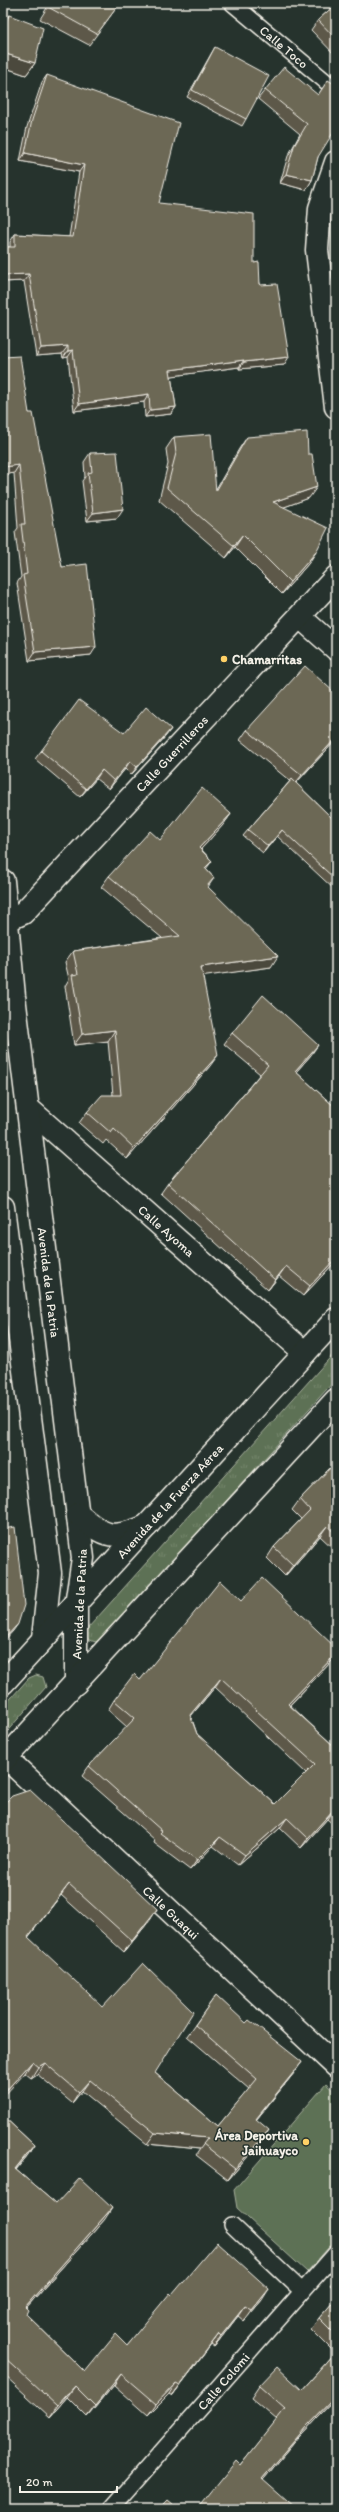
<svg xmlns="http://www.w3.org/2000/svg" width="339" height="2512" font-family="Itim,sans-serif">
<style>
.grass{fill:url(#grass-tufts);stroke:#a8b19e}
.park{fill:url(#park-dots);stroke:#a8b19e}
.garden{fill:#5d7154;stroke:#a8b19e}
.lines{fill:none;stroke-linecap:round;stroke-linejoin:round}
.service-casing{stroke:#f4f1e8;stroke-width:18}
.minor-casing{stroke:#f4f1e8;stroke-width:25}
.secondary-casing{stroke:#f4f1e8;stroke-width:25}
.service{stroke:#26332d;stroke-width:15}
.minor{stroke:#26332d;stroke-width:22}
.secondary{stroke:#26332d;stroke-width:22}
.wall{fill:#5d5949;stroke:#f4f1e8;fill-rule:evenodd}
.shaded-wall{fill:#4c483c;stroke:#f4f1e8}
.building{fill:#6c6755;stroke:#f4f1e8;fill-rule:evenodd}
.poi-dot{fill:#ffd166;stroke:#26332d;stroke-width:1.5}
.labels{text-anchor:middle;stroke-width:3;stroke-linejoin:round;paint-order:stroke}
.street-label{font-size:13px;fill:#f4f1e8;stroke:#26332d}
.poi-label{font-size:13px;font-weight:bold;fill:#f4f1e8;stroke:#26332d;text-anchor:start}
</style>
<defs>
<pattern id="grass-tufts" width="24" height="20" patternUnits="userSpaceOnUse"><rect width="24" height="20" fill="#5d7154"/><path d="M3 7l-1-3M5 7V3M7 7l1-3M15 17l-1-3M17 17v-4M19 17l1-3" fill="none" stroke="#75866d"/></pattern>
<pattern id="park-dots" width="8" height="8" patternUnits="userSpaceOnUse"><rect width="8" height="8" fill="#5d7154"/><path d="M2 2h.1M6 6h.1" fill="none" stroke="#75866d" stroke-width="1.8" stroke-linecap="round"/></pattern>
</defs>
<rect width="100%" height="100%" fill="#26332d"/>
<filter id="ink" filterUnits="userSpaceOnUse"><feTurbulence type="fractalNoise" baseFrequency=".025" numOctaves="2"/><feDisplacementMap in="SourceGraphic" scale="8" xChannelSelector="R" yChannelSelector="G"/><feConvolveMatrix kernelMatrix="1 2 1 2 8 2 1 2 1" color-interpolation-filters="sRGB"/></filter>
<g filter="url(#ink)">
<path class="grass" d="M336,1351v28l-234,260 -6,3 -7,-2 -3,-6 2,-6z
M36,1675l7,2 3,10 -43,49v-29l26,-29z"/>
<path class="park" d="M336,200v98c-3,-33 -7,-65 0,-98z"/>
<path class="garden" d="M326,2084l10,9v146l-29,33 -70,-64 -3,-18z"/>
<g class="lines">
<g class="service-casing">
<g id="service">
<path id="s1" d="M232,3l104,87"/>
<path d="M232,2225l70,66"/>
<path id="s2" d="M111,2509l225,-256"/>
</g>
</g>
<g class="minor-casing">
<g id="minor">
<path d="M336,162l-16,46 -3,42 19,157"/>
<path d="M300,617l36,32"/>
<path id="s3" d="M3,922l20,-9 313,-336"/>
<path id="s4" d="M28,1108l277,245"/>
<path id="s5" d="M6,1758l330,308"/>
</g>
</g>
<g class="secondary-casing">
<g id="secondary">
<path id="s6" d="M3,881l11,115 69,562 -7,47v78"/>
<path d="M3,1207l47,366 -7,65"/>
<path d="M78,1514c27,24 35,26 69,12"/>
<path id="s7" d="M3,1683l333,-364"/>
<path d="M3,1761l333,-361"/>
</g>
</g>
<use href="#service" class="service"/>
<use href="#minor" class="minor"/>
<use href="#secondary" class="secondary"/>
</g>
<path class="wall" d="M50,3h70l-31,42 -49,-26z
M336,4v52l-25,-26 7,-10z
M9,15l26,48 -9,12 -23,-8v-44z
M215,47l31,72 -4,7 -55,-29 24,-43z
M336,68v10l-5,-4z
M47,75l112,128 95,60 30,102 -45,4v-2l-68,9 5,31 -5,7 -26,3 -1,-15 -70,9 -6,-54 -5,1 -1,-4 -26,2 -12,-75 -21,1v-35h7v-5l5,-8 54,3 10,-65 -59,-11 7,-34 15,-45z
M328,80l-10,77 -6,23 -6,10 -26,-7 8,-27 12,-22 -42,-35 7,-9 53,5z
M3,357l26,56 33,154 29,88 -62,6 -12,-78 4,-6 -6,-45 3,-4 -4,-55 -11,2z
M174,437l42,52 23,-40 8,-12 62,61 -25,9 32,45 -8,12 -26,30 -47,-47 -9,11 -67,-58 9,-36 -2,-15z
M90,453l27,65 -30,3 -5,-40 3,-4 -1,-15z
M336,692v48l-40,43 39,38 1,-1v71l-59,-55 -14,17 -20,-17 5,-6 42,-49 -50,-41 7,-10 88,-37z
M171,729l-6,8 -34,38 -6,-6 -16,20 -13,-10 -16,18 -45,-38 6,-8 83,-18z
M231,814l-8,11 -22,24 11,12 -6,8 8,9 -6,9 63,80 -68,9 7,90 -83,93 -21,-19 -3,4 -24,-21 8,-11 26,-17 -5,-54 -34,4 -9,-59 4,-7 -4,-17 8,-11 89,-13 -61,-51 8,-11 51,-36z
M232,1033l79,22 -15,17 40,36v153l-33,35 -24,-20 -11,14 -107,-97 7,-10 92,-109 -36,-30z
M336,1462v89l-16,-15 -35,40 -18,-18 7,-11 27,-28 -9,-9 8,-11z
M241,1601l91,60 -42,44 46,43v79l-9,-8 -26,29 -21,-20 -42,37 -25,-19 -23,24 -36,-27 1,-3 -73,-64 7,-10 38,-39 -19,-17 6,-10zM215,1687l91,86 -31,31 -78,-70 -6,-18z
M3,1805l154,104 -7,11 -26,32 -63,-57 -33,42 127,136 63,53 31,-37 -62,-53 29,-41 78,78 -38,47 5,21 -33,39 -32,-25 4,-6 -53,-5 -65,-53 -10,12 -35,-29 -6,4 -6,-5z
M3,2116l31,29 -7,11 -11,14 40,34 49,15 -79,89v6l59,58 42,-27 45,-50 90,5 -18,21 -6,-5 -24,31 -3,-2 -39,51 -3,-2 -21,21 -34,-30 -27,32 -20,-20 -17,20 -47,-43z
M336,2277v14l-6,-6z
M336,2299v99l-38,40 -35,42 -23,-14 37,-46 -26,-22 8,-12 43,4 33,-37 -24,-24 8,-11z"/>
<path class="shaded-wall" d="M3,53l32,10 -9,12 -23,-8z
M25,153l59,12 -5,7 -59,-11z
M286,174l26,6 -6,10 -26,-7z
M29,274l-5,7 -21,1v-7z
M68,346l-6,8 -26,2 5,-8z
M73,350l-5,7 -5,1 5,-7z
M289,357l-5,8 -45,4 5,-7z
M244,360l-5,7 -74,10 5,-7z
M149,394l-5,8 -70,9 5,-7z
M176,407l-5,7 -26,3 5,-7z
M19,465l-5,8 -11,2v-6l1,-2z
M317,487l-8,11 -44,16 8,-12z
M123,509l-6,9 -30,3 6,-8z
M243,535l-8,12 -9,11 8,-12z
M316,552l-8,12 -26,30 8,-12z
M96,647l-5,8 -62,6 6,-9z
M171,729l-6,8 -34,38 6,-8z
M336,738v2l-42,45 8,-10z
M130,761l-5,8 -16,20 5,-8z
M102,770l-6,9 -16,18 6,-8z
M231,814l-8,11 -31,34 7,-11z
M282,830l-5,6 -14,17 5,-7z
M278,956l-7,11 -78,11 8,-11z
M115,1030l-7,11 -34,4 8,-11z
M318,1045l-7,10 -23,26 7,-10z
M218,1055l-8,11 -83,93 7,-11z
M336,1258v3l-33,35 7,-10z
M286,1266l-7,10 -11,14 7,-10z
M327,1526l-7,10 -35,40 8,-11z
M18,1624l-5,7 -10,11 1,-3z
M336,1654v2l-4,5 -51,53 7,-10z
M221,1678l-6,9 -31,37 6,-9z
M334,1809l-7,10 -26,29 7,-10z
M287,1818l-7,10 -42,37 7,-10z
M220,1837l-7,9 -23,24 7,-10z
M69,1884l-8,11 -41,53 8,-11z
M157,1909l-7,11 -26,32 8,-11z
M32,2062l-7,11 -22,24v-3z
M302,2062l-8,11 -46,57 8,-11z
M45,2063l-8,11 -6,4 7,-11z
M90,2080l-8,11 -10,12 7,-11z
M269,2130l-8,11 -33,39 7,-11z
M155,2133l53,5 -8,11 -53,-5z
M34,2145l-7,11 -20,24 8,-11z
M112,2208l-7,11 -88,99 8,-11z
M269,2289l-7,11 -18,21 8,-11z
M245,2306l-7,10 -24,31 7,-11z
M219,2334l-8,11 -39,51 8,-11z
M121,2374l-7,11 -27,32 8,-11z
M176,2383l-7,11 -21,21 8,-11z
M75,2386l-8,11 -17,20 7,-11z
M336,2396v2l-38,40 -44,53 8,-12 44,-52z"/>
<path class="building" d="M51,3h69l-23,31 -49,-27z
M336,4v35l-18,-19z
M9,15l34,13 -8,35 -32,-10v-24z
M215,47l54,29 -23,43 -54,-29z
M284,67l34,28 10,-15 8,5v43l-18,29 -6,23 -26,-6 8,-28 13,-22 -42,-34z
M47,75l132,48 -20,80 95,11v49l5,-1 1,23 17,-1 12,73 -45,5v-2l-74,10 6,37 -26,3 -1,-16 -70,10 -6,-54 -5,1v-5l-27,2 -12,-74 -26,1v-28h12v-13l58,3 11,-72 -59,-12 7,-33z
M20,356l9,57h4l29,154 25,-3 9,83 -61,5 -12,-77 4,-1 -6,-50h4l-6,-59 -15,2 -1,-7v-103z
M307,432l1,22h4l5,33 -44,15 55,26 -12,24 -26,30 -47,-47 -9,11 -67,-58 9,-35 -2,-16 37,-3 5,57 31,-54z
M117,452l6,57 -30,4 -5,-40 4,-1 -2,-19z
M305,666l30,27 1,-1v46l-34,37 -55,-45z
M79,700l45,33 22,-26 25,22 -34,38 -7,-6 -16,20 -12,-11 -16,19 -45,-38z
M292,779l43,42 1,-1v60l-54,-50 -14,16 -20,-16z
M202,788l29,26 -32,34 13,13 -7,7 9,10 -7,8 71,70 -77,11 17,88 -84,93 -20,-19 -3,4 -24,-21 15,-17h19l-6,-65 -33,4 -10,-59 6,-1 -5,-23 107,-15 -71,-60 41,-45 10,9z
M263,995l55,50 -23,26 41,37v150l-26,28 -24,-20 -11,14 -107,-97 100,-118 -36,-32z
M336,1462v72l-9,-8 -34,39 -19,-18 36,-37 -10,-11z
M15,1527l9,78 -6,19 -14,15h-1v-110z
M262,1578l74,70v6l-48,50 48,44v63l-2,-2 -26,29 -21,-20 -42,37 -25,-18 -23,23 -37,-27 2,-2 -73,-65 46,-48 -21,-18 20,-26 6,6 80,-99 21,20zM221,1678l94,86 -40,40 -78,-70 -7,-19z
M30,1790l127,119 -25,32 -63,-57 -41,53 75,70 40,-44 50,49 -38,61 63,53 39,-47 -62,-54 21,-30 30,28 3,-3 53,42 -46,57 13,11 -34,39 -32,-25 5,-6 -53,-5 -65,-53 -11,12 -34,-29 -7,4 -6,-5 -29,32v-289l9,-9z
M3,2116l31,29 -19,24 41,35 24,-26 32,30 -87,99 3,3 -2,4 59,58 31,-38 11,11 43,-52 2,2 45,-53 52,47 -17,21 -7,-4 -24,30 -2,-2 -39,51 -4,-2 -20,21 -35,-30 -26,32 -20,-20 -18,20 -54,-50z
M336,2299v36l-17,-17z
M336,2352v44l-30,31 -44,52 34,30h-98l38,-47 4,4 45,-57 -26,-23 18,-19 25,23z
M167,2500l11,9h-20z"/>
</g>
<g class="poi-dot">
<circle cx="224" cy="659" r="4"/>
<circle cx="306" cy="2142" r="4"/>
</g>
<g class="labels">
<g class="street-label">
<text dy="5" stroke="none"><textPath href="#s1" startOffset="68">Calle Toco</textPath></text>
<text dy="5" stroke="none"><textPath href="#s3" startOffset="240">Calle Guerrilleros</textPath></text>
<text dy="5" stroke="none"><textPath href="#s4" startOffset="185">Calle Ayoma</textPath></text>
<text dy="5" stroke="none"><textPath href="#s6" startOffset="404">Avenida de la Patria</textPath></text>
<text dy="5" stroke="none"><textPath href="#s7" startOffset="247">Avenida de la Fuerza Aérea</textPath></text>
<text transform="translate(79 1604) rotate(-87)" y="5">Avenida de la Patria</text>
<text dy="5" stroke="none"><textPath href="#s5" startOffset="226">Calle Guaqui</textPath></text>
<text dy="5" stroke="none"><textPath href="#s2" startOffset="170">Calle Colomi</textPath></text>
</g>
<g class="poi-label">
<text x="232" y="664">Chamarritas</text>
<text x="298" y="2140" text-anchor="end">Área Deportiva<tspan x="298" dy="15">Jaihuayco</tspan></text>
</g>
</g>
<rect width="339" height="2512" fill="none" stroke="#26332d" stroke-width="16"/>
<rect x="8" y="8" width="323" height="2496" fill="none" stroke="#f4f1e8" stroke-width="1.5" filter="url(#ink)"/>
<path d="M20 2486v6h97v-6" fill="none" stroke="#f4f1e8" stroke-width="2"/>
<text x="26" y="2486" font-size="12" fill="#f4f1e8" stroke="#26332d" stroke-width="3" paint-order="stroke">20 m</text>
</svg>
